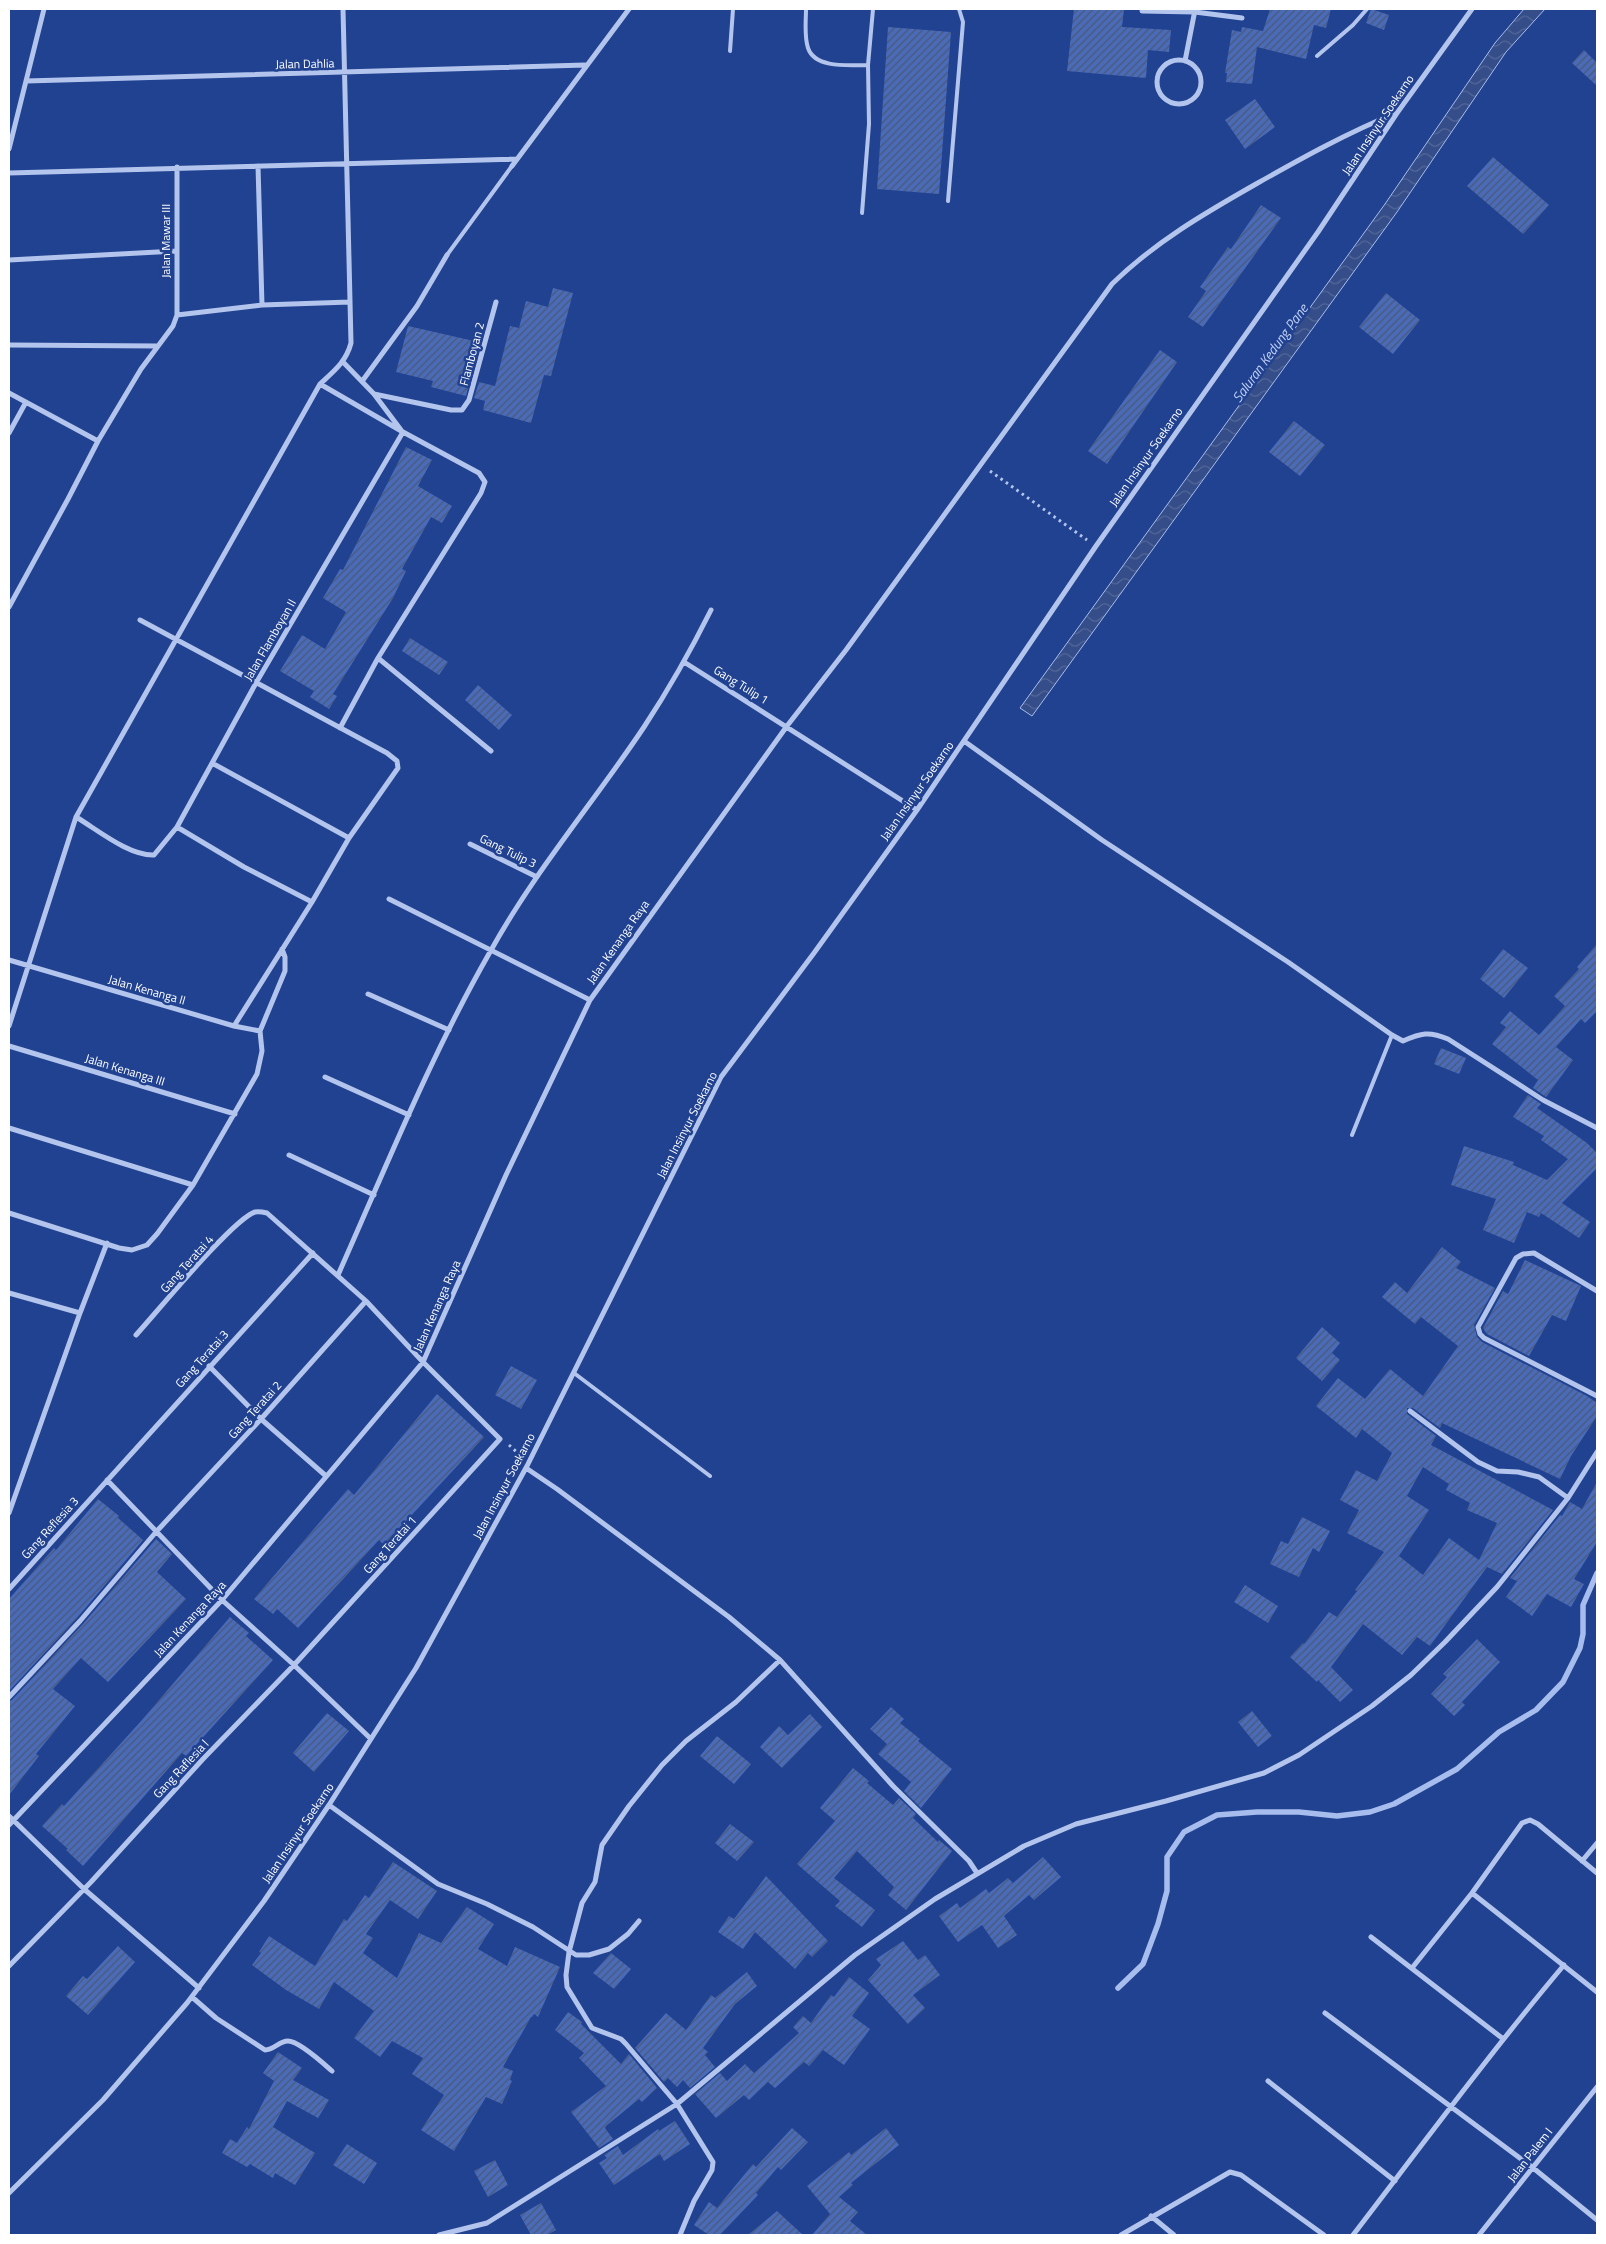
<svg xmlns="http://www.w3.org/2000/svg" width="1606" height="2244" font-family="'Titillium Web',sans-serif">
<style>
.water{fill:url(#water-waves);stroke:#a7bdee}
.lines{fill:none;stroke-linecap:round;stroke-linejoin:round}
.stream{stroke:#a7bdee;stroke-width:5.5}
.building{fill:url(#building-hatch);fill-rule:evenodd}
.path{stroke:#b3c5ed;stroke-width:3;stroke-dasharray:2.5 4;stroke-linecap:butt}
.lane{stroke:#b3c5ed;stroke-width:4}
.street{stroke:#b3c5ed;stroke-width:5}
.labels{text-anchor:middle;stroke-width:5;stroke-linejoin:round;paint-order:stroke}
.street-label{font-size:12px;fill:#fff;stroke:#214291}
.water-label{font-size:14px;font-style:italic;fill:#bfcff4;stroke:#214291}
</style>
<defs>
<pattern id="water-waves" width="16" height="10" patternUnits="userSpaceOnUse" patternTransform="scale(1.25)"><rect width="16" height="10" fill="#354d88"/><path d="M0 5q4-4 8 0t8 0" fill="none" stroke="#53689a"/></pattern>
<pattern id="building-hatch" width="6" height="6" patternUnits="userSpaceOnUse" patternTransform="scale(1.25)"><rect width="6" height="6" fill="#4a6bb8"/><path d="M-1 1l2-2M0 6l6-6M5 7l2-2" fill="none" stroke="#4b5877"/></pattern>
</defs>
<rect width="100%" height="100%" fill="#214291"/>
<path class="water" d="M1524,9h21l-39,43 -109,160 -365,504 -12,-8 365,-504 110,-161z"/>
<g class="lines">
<path class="stream" d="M1118,1988l25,-24 15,-40 9,-33v-34l17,-25 33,-17 40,-3h42l38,4 33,-4 24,-8 63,-35 42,-37 37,-22 27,-28 17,-34 3,-14v-29l14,-32"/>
</g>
<path class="building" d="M1074,9h50l-2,18 49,3 -2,22 -21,-2 -2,28 -79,-7z
M1270,9h61l-5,19 -12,-3 -8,34 -49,-12 -5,37 -26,-2 1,-9h-2l7,-43 9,2 1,-5 21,4z
M1371,9l18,6 -5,15 -18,-7z
M888,27l63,5 -12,162 -62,-5z
M1584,50l13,13v23l-25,-23z
M1255,99l20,28 -30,22 -20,-29z
M1493,157l56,48 -26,29 -56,-48z
M1261,205l20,13 -78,109 -15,-10 18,-26 -6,-4 28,-40 3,2z
M553,288l20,5 -22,83 -7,-1 -13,48 -48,-13 2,-9 -11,-3 5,-16 16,4 15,-60 9,2 7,-27 22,6z
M1386,293l34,27 -27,34 -34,-27z
M408,326l66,15 -9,37 5,1 -4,17 -35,-9 2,-6 -37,-9z
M1160,350l17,12 -70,102 -19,-13z
M1294,421l31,24 -25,31 -31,-24z
M406,447l26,13 -14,26 34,20 -10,17 -11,-6 -29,52 4,2 -13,27 -60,96 4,2 -8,13 -19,-12 4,-6 -34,-20 22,-36 23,14 21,-37 -23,-14 17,-29 3,1z
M410,638l38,24 -9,13 -37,-24z
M478,685l34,30 -13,15 -34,-30z
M1597,944v67l-12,12 -4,-4 -25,28 17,13 -27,37 -13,-9 5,-8 -46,-36 14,-17 -6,-4 10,-12 29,24 26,-29 -11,-10 25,-27 -2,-2z
M1503,949l25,19 -24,30 -24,-19z
M1441,1048l25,10 -7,16 -25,-10z
M1528,1095l13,9 -4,4 50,35 10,10v15l-35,35 28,19 -11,16 -38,-25 -2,4 -12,-5 -13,31 -31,-13 13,-31 -45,-14 13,-39 50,16 -1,3 34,15 21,-21 -27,-19 3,-4 -31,-19z
M1442,1247l19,15 -5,6 39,20 -21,37 3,12 5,5 105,54 10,7v13l-26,40 -11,23 -118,-56 -2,5 -27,-20h-6v6l29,22 -5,9 122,65 -51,64 -15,-7 -57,79 -13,-9 -15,18 -39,-31 -32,43 22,23 -13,12 -22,-22 -1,2 -27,-25 13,-14 1,1 25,-32 8,5 20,-26 -2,-1 29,-38 -37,-19 12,-23 -19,-10 16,-30 21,11 15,-28 -30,-24 -6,9 -40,-32 22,-28 27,21 25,-30 33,27 35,-50 -37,-29 -6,7 -33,-27 13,-15 12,11zM1423,1467l26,17 -3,6 24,13 -3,7 30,13 -18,37 -30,-22 -26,37 -24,-19 30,-46 -22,-14z
M1525,1260l56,26 -15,35 -14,-6 -23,41 -42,-22 -4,-6 20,-37 5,3z
M1322,1327l18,16 -8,10 8,7 -18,21 -26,-23z
M511,1366l26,14 -16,29 -26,-14z
M437,1394l47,43 -100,108 -5,-5 -81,88 -21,-19 -4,5 -19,-15 94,-110 6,6z
M1597,1482v60l-23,37 10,5 -13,23 -24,-13 -15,22 -26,-19 11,-16 -7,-3 50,-63 2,1 8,-14 12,7z
M98,1499l21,17 -1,2 25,22 -66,78 -68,73v-92l45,-51 2,2z
M1302,1517l28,14 -11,21 -6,-4 -14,29 -29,-13 11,-23 7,3z
M156,1539l16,15 -15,18 29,27 -78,83 -27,-24 -28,31 22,17 -39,48 3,2 -30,39v-94l3,-1 71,-76z
M1245,1585l33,21 -10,17 -34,-21z
M230,1617l19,16 -3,3 27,24 -87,96 -4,-3 -99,113 -17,-16 2,-1 -26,-23 20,-22 2,2 78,-86z
M1477,1639l23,23 -38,40 3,3 -11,11 -23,-22 16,-17 -4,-3z
M891,1707l13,12 -4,4 20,16 -2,2 34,28 -31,39 -17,-17 7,-9 -33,-28 9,-10 -17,-15z
M1252,1711l20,25 -14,11 -20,-25z
M327,1713l22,18 -35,41 -21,-19z
M810,1714l12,13 -40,41 -22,-21 19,-21 9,9z
M717,1736l34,28 -17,20 -34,-28z
M853,1768l16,13 -2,2 26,22 6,-7 17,16 -3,4 25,24 1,-2 13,11 -46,59 -18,-15 6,-8 -37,-36 -23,27 41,32 -13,17 -27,-21 5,-5 -43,-37 38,-43 -15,-13z
M730,1824l24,18 -17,19 -22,-18z
M1043,1857l18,20 -27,23 -5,-5 -25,21 13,19 -19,13 -16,-23 -24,17 -19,-26 18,-13 3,5 26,-19 3,4 19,-15 5,5z
M393,1862l44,29 -19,28 -28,-19 -24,34 7,4 -10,15 34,25 22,-45 22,10 26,-36 27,17 -16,25 29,17 8,-19 45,20 -22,50 -4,-3 -2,3h-1l-28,50 10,4 -3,9 2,1 -10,23 -16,-7 -32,54 -33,-21 23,-35 -32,-21 11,-16 -31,-17 -12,16 -26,-19 20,-27 -40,-29 -15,27 -33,-19 -34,-25 9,-12 -2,-1 10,-16 46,30 29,-47 3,2 18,-26 4,3z
M766,1876l62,65 -16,16 -4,-4 -13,16 -40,-37 -12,17 -25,-17 11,-16 5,3z
M903,1941l15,19 7,-5 15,20 -27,20 12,13 -17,16 -40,-44 13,-15 -5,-6z
M118,1946l17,16 -47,53 -22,-19 17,-20 4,3z
M611,1953l20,16 -17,20 -21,-16z
M747,1972l10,14 -22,18 -32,44 5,4 -3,3 10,12 -25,21 -7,-8 -6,7 -9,-9 -4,4 -29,-34 31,-35 20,17 25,-35 4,3z
M849,1977l20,16 -17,23 18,13 -26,36 -21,-15 -14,16 -5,-4 -29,26 -7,-6 -19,18 -5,-5 -28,23 -21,-24 25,-21 7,8 18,-17 9,9 45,-40 -6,-6 10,-11 8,7 20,-28 3,2z
M568,2012l14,10 -1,2 40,40 8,-10 28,34 -15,14 -3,-3 -33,27 -1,2 8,11 -14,9 -28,-36 35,-26 -27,-28 5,-5 -29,-23z
M278,2052l24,16 -9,12 36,20 -11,18 -31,-17 -14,26 42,26 -20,32 -20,-12 -2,5 -23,-14 -3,3 -25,-14 8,-14 7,4 10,-16 2,2 25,-48 -11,-8z
M675,2121l15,23 -26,17 -4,-7 -46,31 -15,-22 8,-5 -3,-3 14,-9 5,9 35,-26 1,2z
M792,2128l16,14 -27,28 -3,-3 -22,26 2,2 -38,40h-11l-15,-10 15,-23 8,6 36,-44 3,3z
M886,2128l13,17 -48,38 2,2 -14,12 19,15 -8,9 17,14h-55l18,-21 -23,-28 42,-34 2,3z
M347,2144l30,19 -13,21 -31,-19z
M495,2160l13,25 -20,12 -14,-26z
M541,2203l15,27 -9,5h-16l-11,-20z
M777,2211l26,24h-55z"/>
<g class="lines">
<path class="path" d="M990,471l97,69
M509,1445l10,9"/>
<path class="lane" d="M806,9c0,12 -2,27 2,39 7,21 42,17 60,17l5,-56
M730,51l3,-42
M1317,56l36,-31 14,-16
M948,201l15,-179 -4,-13
M862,213l7,-89 -1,-59
M447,255l65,-89
M1352,1135l40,-100
M574,1373l136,103"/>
<path class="street" d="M1142,11l53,1 47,6
M1157 82a22 22 0 1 1 44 0a22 22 0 1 1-44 0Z
M1185,61l10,-51
M26,81l559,-16
M9,149l35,-140
M258,166l4,139
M512,166l117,-157
M9,173l508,-14
M9,260l167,-9
M177,315l85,-10 88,-3
M9,345l149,1
M343,362l31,32 27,36
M363,380l54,-74 30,-51
M320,384l83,48 76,41 6,9 -4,11 -103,165 -38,70
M9,393l89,48
M374,394l77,16h11l7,-10 27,-98
M9,433l17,-31
M9,607l59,-108 30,-58 43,-72 32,-43 4,-11v-148
M140,620l247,133 10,8 1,7 -49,70 -37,64 -78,124
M378,658l113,93
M684,662l233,148
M964,741l138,99 186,122 104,73 11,6c18,-8 26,-10 45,-2l95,61 54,28
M212,763l137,75
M76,817c22,13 53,39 78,38l23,-28 79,-144 147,-251
M177,827l67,40 68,35
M470,844l67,33
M389,899l201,101
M9,960l225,66 26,5
M368,994l81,36
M9,1026l67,-209 244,-433c14,-13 26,-22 31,-41l-8,-334
M9,1046l226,68
M325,1077l84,38
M9,1128l184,57
M289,1155l85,40
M9,1213l110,35 13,2 15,-5 10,-11 36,-49 64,-111 5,-23 -2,-20 25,-60v-14l-3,-8
M338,1275c48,-108 93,-220 152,-323 44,-80 104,-150 154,-225 25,-38 47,-77 67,-117
M1597,1291l-63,-38 -11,1 -7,4 -38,69 2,7 4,4 113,58
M9,1293l71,20
M209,1366l52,53 65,57
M1410,1411l68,51 19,9 21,1 21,5 29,21
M526,1468l31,21 172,128 51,43 113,126 76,75 8,12
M107,1480l115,120 72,65 77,74
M9,1513l71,-200 27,-70
M9,1589l304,-336
M9,1697l71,-76 76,-89 105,-113 105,-118
M329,1805l109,79 49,20 46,23 43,28h13l20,-6 19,-15 11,-13
M9,1816l75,73 115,99
M9,1825l213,-225 201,-238 83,-187 84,-175 197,-274 59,-76 266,-366c43,-42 93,-71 144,-100 46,-26 91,-51 140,-71
M1582,1861l15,-18
M1472,1893l125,99
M1371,1937l131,101
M9,1966l82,-84 112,-123 91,-94 206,-226 -77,-77 -57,-61 -99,-88c-4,-1 -8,-2 -12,-1 -22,7 -98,100 -119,123
M1412,1968l60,-75 50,-70 8,-3 8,4 59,49
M192,1997l24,21 49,32c9,0 14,-9 23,-9 11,0 35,22 44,30
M1325,2013l207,154 65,53
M1268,2081l127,100
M9,2193l94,-93 84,-97 77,-102 65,-96 87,-137 111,-202 194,-389 93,-124 103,-143 179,-264 222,-314 79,-119 75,-104
M1151,2216l23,19
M439,2235l48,-12 190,-119 178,-149 80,-56 89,-53 52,-22 90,-23 98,-28 35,-18 73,-49 39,-31 34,-33 52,-55 71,-89 29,-46
M680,2235l14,-34 18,-31 1,-8 -36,-58 -51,-60 -5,-5 -29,-11 -25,-41 -1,-12 3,-23 13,-49 13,-21 7,-37 27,-39 33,-41 24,-24 50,-39 44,-42
M1121,2235l109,-63 11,3 83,60
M1353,2235c69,-90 137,-182 211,-270
M1479,2235l118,-148"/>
</g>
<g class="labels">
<g class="street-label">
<text transform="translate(305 64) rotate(-1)" y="4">Jalan Dahlia</text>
<text transform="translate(1378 125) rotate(-56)" y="4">Jalan Insinyur Soekarno</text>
<text transform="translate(166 241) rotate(-90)" y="4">Jalan Mawar III</text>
<text transform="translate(472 354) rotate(-75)" y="4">Flamboyan 2</text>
<text transform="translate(1146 457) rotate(-55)" y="4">Jalan Insinyur Soekarno</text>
<text transform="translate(270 640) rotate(-60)" y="4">Jalan Flamboyan II</text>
<text transform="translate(741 685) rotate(32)" y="4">Gang Tulip 1</text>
<text transform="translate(917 791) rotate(-55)" y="4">Jalan Insinyur Soekarno</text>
<text transform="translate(508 851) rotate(26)" y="4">Gang Tulip 3</text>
<text transform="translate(618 942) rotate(-55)" y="4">Jalan Kenanga Raya</text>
<text transform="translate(147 990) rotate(16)" y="4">Jalan Kenanga II</text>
<text transform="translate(125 1070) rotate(17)" y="4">Jalan Kenanga III</text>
<text transform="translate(687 1125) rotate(-63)" y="4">Jalan Insinyur Soekarno</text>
<text transform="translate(187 1264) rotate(-48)" y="4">Gang Teratai 4</text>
<text transform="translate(437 1306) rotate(-66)" y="4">Jalan Kenanga Raya</text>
<text transform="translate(202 1359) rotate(-48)" y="4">Gang Teratai.3</text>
<text transform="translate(255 1410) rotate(-48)" y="4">Gang Teratai 2</text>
<text transform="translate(504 1486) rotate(-62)" y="4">Jalan Insinyur Soekarno</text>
<text transform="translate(50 1528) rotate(-48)" y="4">Gang Reflesia 3</text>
<text transform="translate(390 1545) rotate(-48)" y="4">Gang Teratai 1</text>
<text transform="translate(190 1619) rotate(-47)" y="4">Jalan Kenanga Raya</text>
<text transform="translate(181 1769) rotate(-47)" y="4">Gang Raflesia l</text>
<text transform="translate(298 1833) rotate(-56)" y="4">Jalan Insinyur Soekarno</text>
<text transform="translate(1530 2155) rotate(-52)" y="4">Jalan Palem I</text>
</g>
<g class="water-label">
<text transform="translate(1270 353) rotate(-54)" y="5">Saluran Kedung Pane</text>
</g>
</g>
<rect width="1606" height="2244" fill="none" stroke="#ffffff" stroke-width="20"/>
</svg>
